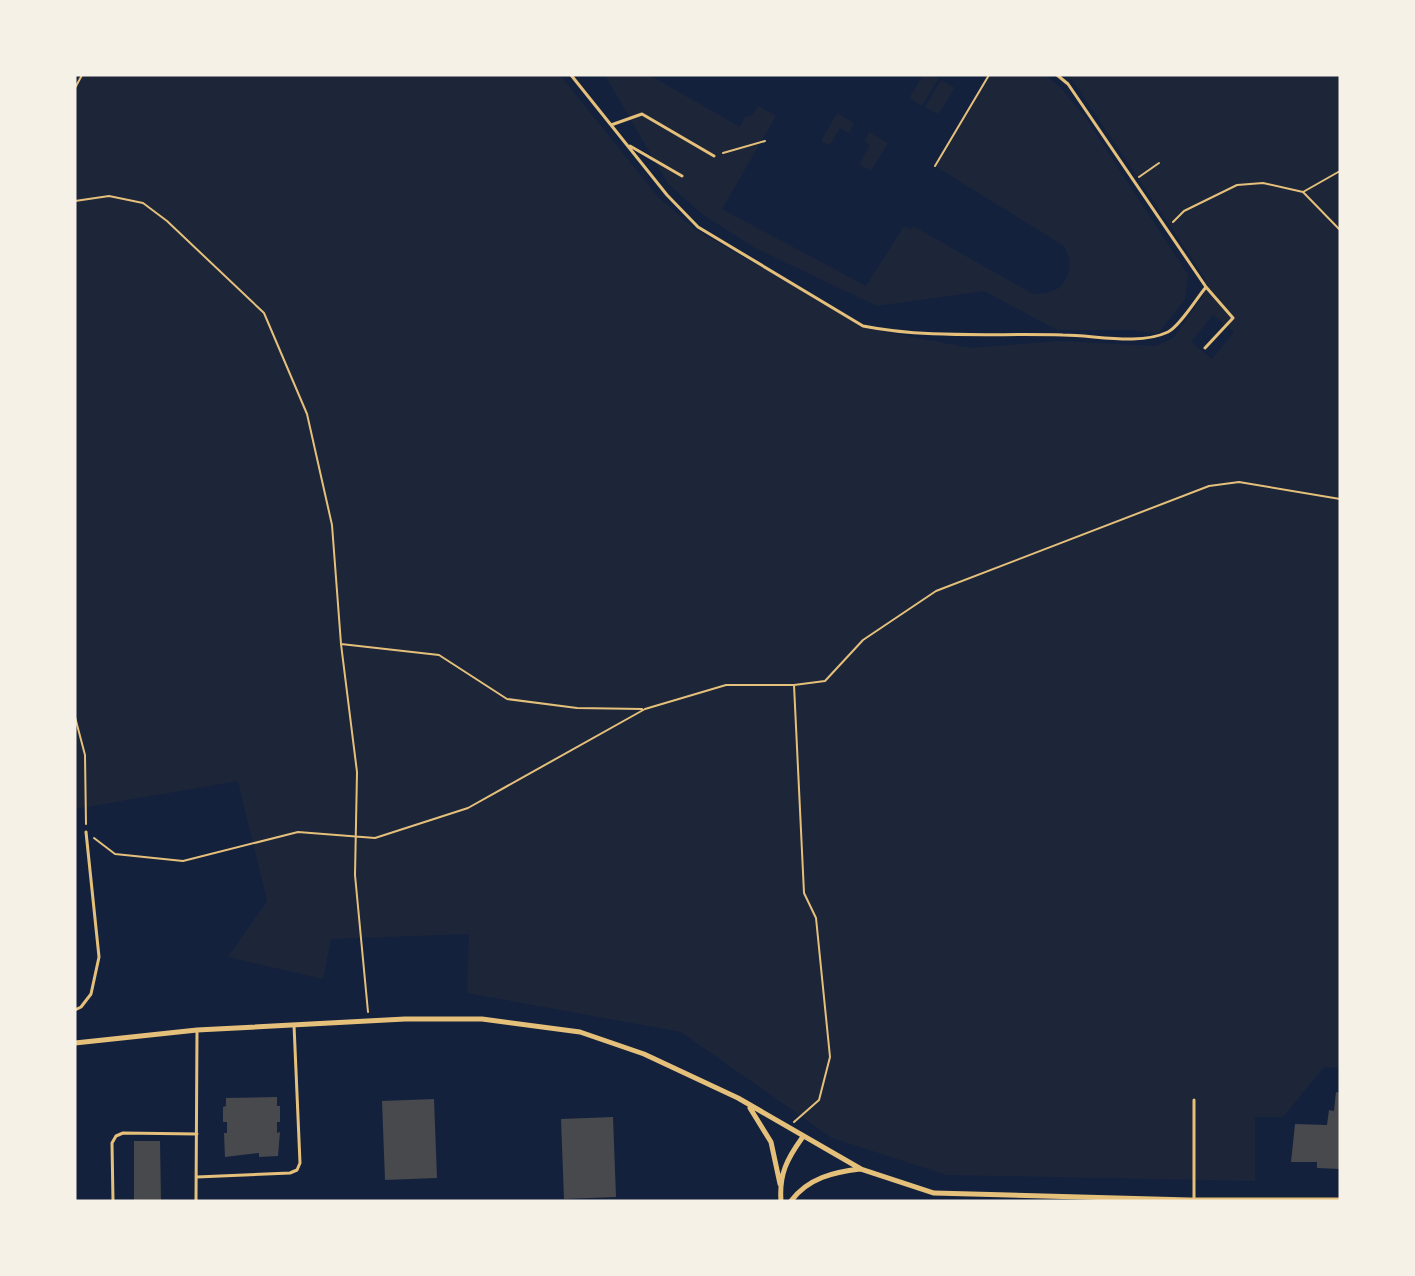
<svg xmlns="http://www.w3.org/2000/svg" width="1415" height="1276" font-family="'Open Sans',sans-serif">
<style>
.green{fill:#1d2539;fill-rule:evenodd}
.building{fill:#48494c}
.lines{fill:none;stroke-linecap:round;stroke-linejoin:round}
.path{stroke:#e5c07b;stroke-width:2}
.service{stroke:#e5c07b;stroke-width:3}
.minor{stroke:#e5c07b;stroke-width:5}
</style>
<rect width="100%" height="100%" fill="#14213d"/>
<path class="green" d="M75,75h485l99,123 37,32 174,99 101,19 89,-7 96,5 17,-8 30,-42 2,-18 -132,-197 -7,-6h274v993l-16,-1 -41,50h-28v64l-308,-6 -115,-37 -151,-106 -214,-39 2,-59 -138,5 -8,40 -95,-22 39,-56 -29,-120 -163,28zM1213,315l21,17 -22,27 -21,-17z
M605,75h44l91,52 5,-10 7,-1 6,-10 18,10 -54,93 144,77 38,-60 7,4 2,-4 118,67c29,6 48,-20 33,-47l-129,-80 53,-91h57l16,13 24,29 103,158 -3,24 -27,35 -26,-4h-75l-73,-39 -107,15 -122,-58 -53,-34 -34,-30z
M923,75l16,3 -17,28 -13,-8z
M941,80l14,8 -17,27 -13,-8z
M837,113l17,10 -5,10 -9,-5 -10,17 -9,-4z
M869,132l19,11 -17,28 -12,-7 11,-19 -6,-4z"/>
<path class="building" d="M1336,1092l4,1v76l-23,-1v-6h-26l4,-38 32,1 2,-15 5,1z
M277,1097v9h3v16h-3v11l3,-1 -2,24 -19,1v-4l-34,4 -1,-24h3v-11h-4v-15l3,-1v-8z
M434,1099l3,79 -52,2 -3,-79z
M613,1117l3,80 -52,2 -3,-80z
M134,1141h26l1,60h-27z"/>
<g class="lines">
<path class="path" d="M75,88l7,-13
M723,153l42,-12
M935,166l54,-91
M1139,177l20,-14
M1303,192l37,-21
M75,201l34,-5 34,7 24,18 97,92 43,101 25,111 9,119 16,128 -2,103 13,137
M1173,222l11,-11 53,-26 26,-2 40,9 37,38
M341,644l98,11 68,44 70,9 65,1
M75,717l10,38 1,69
M94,838l21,16 68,7 115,-29 77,6 93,-30 177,-99 81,-24h68l31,-4 38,-41 73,-49 273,-105 30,-4 101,17
M794,1122l25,-22 11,-43 -14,-139 -12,-25 -10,-208"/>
<path class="service" d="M571,75l96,120 31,32 165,99c65,13 134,7 200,9 32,0 75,11 105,-3 11,-5 29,-34 38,-45l27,31 -28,30
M1057,75l11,9 138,203
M611,125l31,-11 72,42
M630,146l52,30
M75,1010l6,-3 10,-13 8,-37 -13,-125
M1194,1100v100
M197,1177l93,-4 7,-3 3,-7 -6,-138
M113,1201l-1,-58 4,-7 7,-3 74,1
M196,1201l1,-171"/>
<path class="minor" d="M75,1043l122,-13 208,-11h77l98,13 64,22 94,44 123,71 73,24 256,7h150
M750,1108l21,34 9,42
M781,1201c-2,-27 6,-42 21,-63
M791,1201c17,-23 43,-29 69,-32"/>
</g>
<rect width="1415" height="1276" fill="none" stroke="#f6f1e7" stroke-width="153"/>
</svg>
